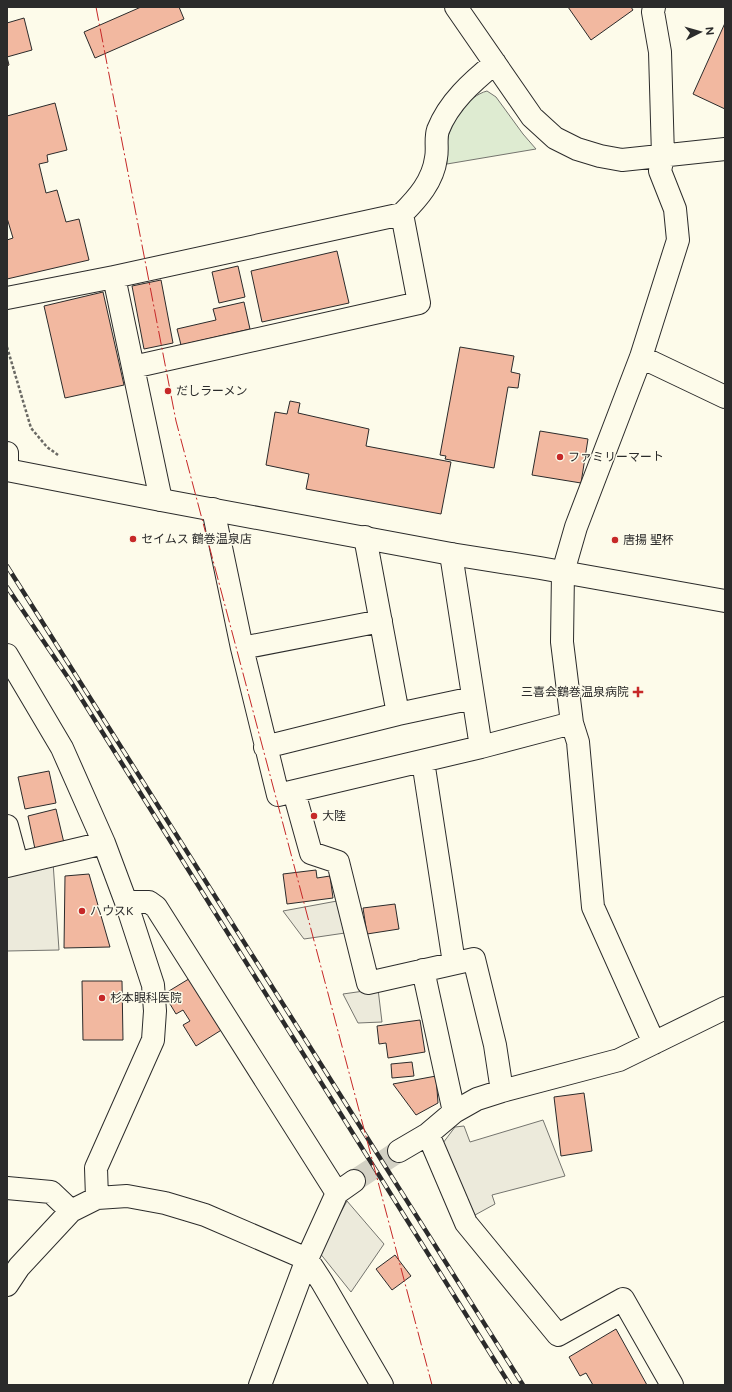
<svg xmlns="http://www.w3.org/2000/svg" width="732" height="1392" font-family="Figtree,'Noto Sans JP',sans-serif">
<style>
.green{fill:#deebd1;stroke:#74746e}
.parking{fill:#eceadb;stroke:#74746e}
.building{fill:#f2b8a0;stroke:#2b2b2b}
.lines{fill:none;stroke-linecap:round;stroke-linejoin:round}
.minor-tunnel{stroke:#d3d1c4;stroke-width:22;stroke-dasharray:22 11;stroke-linecap:butt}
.minor-casing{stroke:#2b2b2b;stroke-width:24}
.major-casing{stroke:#2b2b2b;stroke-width:24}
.path{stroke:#6a6964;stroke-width:2.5;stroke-dasharray:3 2;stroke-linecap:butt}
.minor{stroke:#fdfbea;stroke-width:22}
.major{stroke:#fdfbea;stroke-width:22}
.rail-casing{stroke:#2b2b2b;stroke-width:4.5}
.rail{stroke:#fdfbea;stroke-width:3;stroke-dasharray:9;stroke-linecap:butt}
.power{stroke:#c62828;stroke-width:1;stroke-dasharray:14 3 2 3;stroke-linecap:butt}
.poi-dot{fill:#c62828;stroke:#fdfbea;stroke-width:1.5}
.labels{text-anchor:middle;stroke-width:3;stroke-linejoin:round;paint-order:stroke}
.poi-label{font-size:12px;fill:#2b2b2b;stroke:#fdfbea;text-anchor:start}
</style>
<rect width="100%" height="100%" fill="#fdfbea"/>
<path class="green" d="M487,91l9,6 27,37 13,15 -89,15c0,-8 -1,-18 1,-26 3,-18 20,-42 39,-47z"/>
<path class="parking" d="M53,862l6,88 -52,1v-77z
M337,901l8,32 -41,6 -21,-28z
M378,989l4,33 -24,1 -15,-29z
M543,1120l22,56 -73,19 3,9 -20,11 -35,-68 15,-20 9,-1 6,16z
M347,1201l37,43 -33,48 -32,-40z"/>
<path class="building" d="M141,7h38l5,12 -89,39 -11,-26z
M568,7h63l2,3 -42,30z
M24,18l8,32 -25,7 2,8 -2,1v-43z
M725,23v86l-32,-15z
M55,103l12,47 -20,5 1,7 -9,2 7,29 11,-3 9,32 13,-3 10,41 -82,19v-39l6,-2 -6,-20v-102z
M337,251l12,52 -87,19 -11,-51z
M238,266l7,31 -26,6 -7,-31z
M161,280l12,63 -29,6 -12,-63z
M103,292l21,93 -59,13 -21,-92z
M244,302l6,27 -69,16 -4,-16 39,-9 -3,-11z
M460,347l54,9 -3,16 9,2 -2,14 -10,-1 -14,81 -49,-9 1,-3 -6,-1z
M290,401l10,2 -2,10 71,16 -3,17 85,16 -10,52 -135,-25 3,-15 -43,-9 9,-53 12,2z
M540,431l48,8 -7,44 -49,-8z
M49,771l7,32 -31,6 -7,-32z
M56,809l8,34 -29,6 -7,-33z
M316,870l1,8 13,-2 3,22 -46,6 -4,-30z
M89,874l21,73 -46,1 1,-72z
M395,904l4,25 -32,5 -4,-26z
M192,977l31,52 -27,17 -13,-21 7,-4 -7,-11 -7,4 -12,-20z
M82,981h40l1,59h-40z
M420,1020l5,32 -37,6 -2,-15 -7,1 -2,-18z
M412,1062l2,14 -22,2 -1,-14z
M436,1076l2,27 -22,12 -23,-31z
M584,1093l8,58 -31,5 -7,-59z
M395,1255l16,21 -19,14 -16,-21z
M616,1329l31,56h-54l-7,-12 -6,3 -11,-19z"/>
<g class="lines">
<path class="minor-tunnel" d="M354,1181l45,-30"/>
<g class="minor-casing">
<path id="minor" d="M456,7l76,110 23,21 22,11 23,7 22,4 103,-11
M114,277l47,223
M7,298l107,-21 288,-63c16,-16 31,-33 34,-56 2,-9 -1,-19 2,-28 11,-28 34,-48 57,-67
M641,357l84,40
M133,367l286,-64 -17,-89
M7,453v16
M213,509l29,139 36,147 203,-48 91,-24
M365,537l33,177
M451,554l30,193
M242,648l139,-27
M7,655l55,93 42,95 22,59 27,83 2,26 -2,29 -57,128 1,30
M265,747l133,-33 75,-16
M423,761l31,202
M294,792l17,61 27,9 30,121 106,-24 21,86 7,46
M7,826l10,37
M7,866l97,-23
M126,902h23l7,5 181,286
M423,970l31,142
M654,1043l-61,-136 -15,-165 -6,-19 -10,-81 1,-70 13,-45 65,-170 37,-117 -3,-31 -15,-38 3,-15 -3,-104 -7,-40 1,-5
M428,1134l38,89 92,112 65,-36 49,86
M399,1151l29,-17 26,-22 23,-13 25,-8 117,-31 106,-52
M7,1188l44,4 20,19
M7,1285l12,-18 52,-56 26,-13 30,-2 38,7 40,12 102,44 15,23 60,103
M260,1385l47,-126 30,-66 17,-12"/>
</g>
<g class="major-casing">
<path id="major" d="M7,470l154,30 290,54 89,14 185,33"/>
</g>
<path class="path" d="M7,347l24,81 16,19 11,8"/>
<use href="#minor" class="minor"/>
<use href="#major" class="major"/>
<g class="rail-casing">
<path id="rail" d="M7,566l516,819
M7,587l64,95 439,703"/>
</g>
<use href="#rail" class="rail"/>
<path class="power" d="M96,7l80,414 256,964"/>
</g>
<g class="poi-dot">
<circle cx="168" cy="391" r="4"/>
<circle cx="560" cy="457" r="4"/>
<circle cx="133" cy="539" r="4"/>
<circle cx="615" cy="540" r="4"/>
<path d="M636 686h4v4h4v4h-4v4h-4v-4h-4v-4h4z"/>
<circle cx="314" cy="816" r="4"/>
<circle cx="82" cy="911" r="4"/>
<circle cx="102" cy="998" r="4"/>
</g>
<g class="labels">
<g class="poi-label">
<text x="176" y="395">だしラーメン</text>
<text x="568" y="461">ファミリーマート</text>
<text x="141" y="543">セイムス 鶴巻温泉店</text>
<text x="623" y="544">唐揚 聖杯</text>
<text x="629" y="696" text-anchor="end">三喜会鶴巻温泉病院</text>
<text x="322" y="820">大陸</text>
<text x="90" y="915">ハウスK</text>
<text x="110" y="1002">杉本眼科医院</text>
</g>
</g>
<rect width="732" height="1392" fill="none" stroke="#2b2b2b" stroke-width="16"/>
<g transform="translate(700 32) rotate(84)" stroke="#fdfbea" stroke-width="3" paint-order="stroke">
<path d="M0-3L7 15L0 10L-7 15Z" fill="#2b2b2b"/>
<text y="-6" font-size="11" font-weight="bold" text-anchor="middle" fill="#2b2b2b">N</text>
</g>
</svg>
